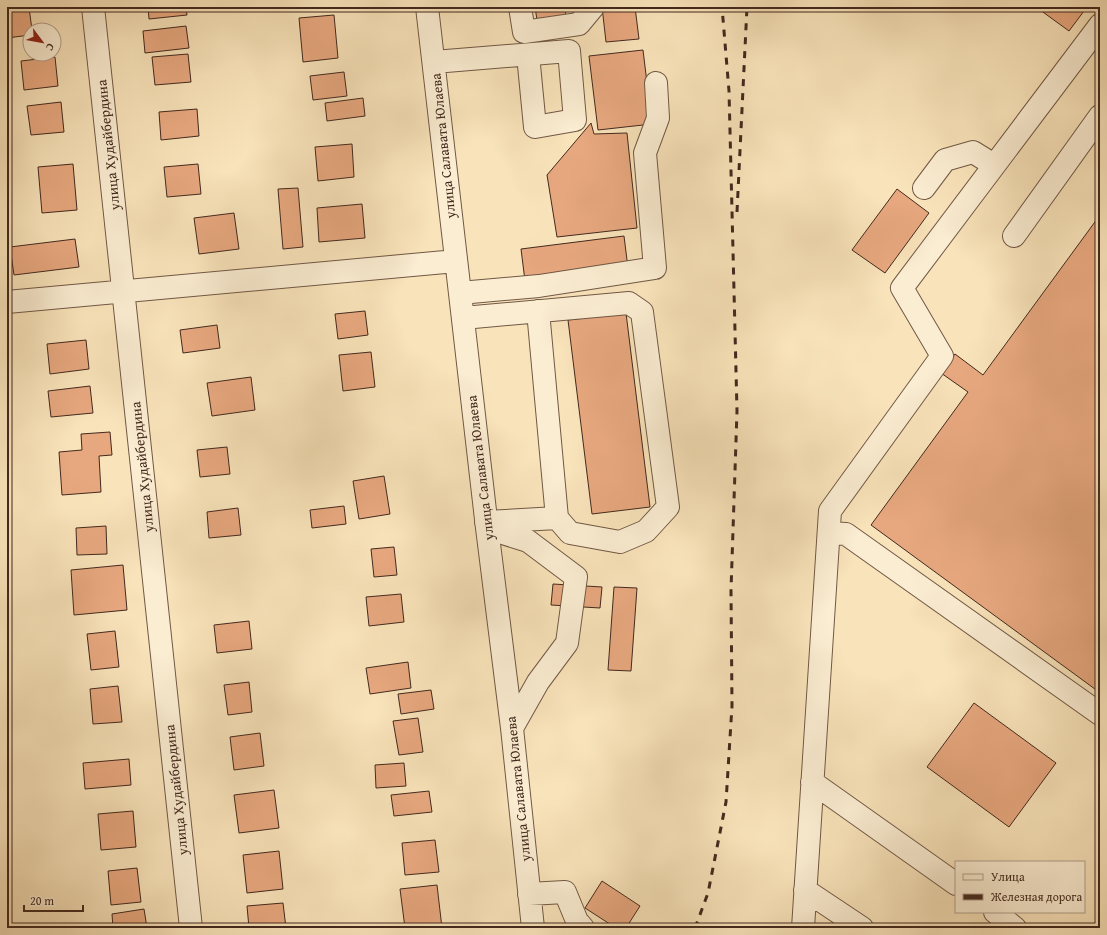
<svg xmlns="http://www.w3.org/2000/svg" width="1107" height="935" font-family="'Gentium Book Plus',serif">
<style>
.building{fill:#e8a87f;stroke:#42291e}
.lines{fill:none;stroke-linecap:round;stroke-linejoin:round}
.minor-casing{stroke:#705845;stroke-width:24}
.minor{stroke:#fbedd2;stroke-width:22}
.rail{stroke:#42291e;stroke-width:3;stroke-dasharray:7 7;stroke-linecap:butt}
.labels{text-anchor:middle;stroke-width:3;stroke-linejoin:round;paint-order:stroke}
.street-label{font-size:14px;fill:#42291e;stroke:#fbedd2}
</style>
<rect width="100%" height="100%" fill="#f9e3ba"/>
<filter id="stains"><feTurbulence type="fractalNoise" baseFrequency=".005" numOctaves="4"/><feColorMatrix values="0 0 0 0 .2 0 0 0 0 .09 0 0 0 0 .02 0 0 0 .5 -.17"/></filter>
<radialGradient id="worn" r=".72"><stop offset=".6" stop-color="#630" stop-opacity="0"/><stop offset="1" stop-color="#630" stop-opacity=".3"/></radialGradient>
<path class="building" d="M15,7h14l3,23h-2v5l-23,3v-30z
M148,7h38l1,8 -38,4z
M535,7h30l1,10 -29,3z
M602,7h33l4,32 -33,3z
M1036,7h51l-18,24z
M334,15l4,43 -35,4 -4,-44z
M186,26l3,22 -44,5 -2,-22z
M643,50l9,74 -54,6 -9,-74z
M188,54l3,28 -36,3 -3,-28z
M55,57l3,29 -34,4 -3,-29z
M344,72l3,24 -34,4 -3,-24z
M363,98l2,18 -38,5 -2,-18z
M61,102l3,30 -33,3 -4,-29z
M197,109l2,27 -38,4 -2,-28z
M591,123l3,11 33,-1 10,95 -80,9 -10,-62z
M352,144l2,33 -36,4 -3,-34z
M73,164l4,46 -35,3 -4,-46z
M198,164l3,30 -34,3 -3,-30z
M298,188l5,59 -20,2 -5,-60z
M897,189l32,24 -44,60 -33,-23z
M362,204l3,34 -46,4 -2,-34z
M234,213l5,36 -40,5 -5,-36z
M1100,215v475l-1,2 -228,-167 97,-133 -27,-19 14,-19 28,21z
M624,236l4,32 -103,13 -4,-32z
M75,239l4,28 -65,8 -4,-28z
M365,311l3,24 -30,4 -3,-25z
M626,313l24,194 -58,7 -24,-194z
M217,325l3,23 -37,5 -3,-23z
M86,340l3,29 -39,5 -3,-30z
M371,352l4,35 -32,4 -4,-36z
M251,377l4,33 -43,6 -5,-33z
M90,386l3,27 -42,4 -3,-26z
M110,432l2,23 -13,1 2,36 -39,3 -3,-43 23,-2 -1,-16z
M227,447l3,27 -30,3 -3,-27z
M384,476l6,38 -31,5 -6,-38z
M344,506l2,18 -34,4 -2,-18z
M238,508l3,27 -32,3 -2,-26z
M106,526l1,28 -30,1 -1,-27z
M394,547l3,28 -23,2 -3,-28z
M123,565l4,45 -53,5 -3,-45z
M553,584l49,3 -2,21 -49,-3z
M614,587l23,1 -6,83 -23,-1z
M401,594l3,28 -35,4 -3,-29z
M249,621l3,28 -35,4 -3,-28z
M115,631l4,36 -28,3 -4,-36z
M408,662l3,26 -41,6 -4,-26z
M249,682l3,30 -24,3 -4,-30z
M118,686l4,36 -29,2 -3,-35z
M431,690l3,19 -33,5 -3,-20z
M974,703l82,60 -47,64 -82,-60z
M418,718l5,34 -24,3 -6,-34z
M260,733l4,33 -30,4 -4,-33z
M129,759l2,26 -46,4 -2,-26z
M404,763l2,23 -30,2 -1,-23z
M274,790l5,38 -40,5 -5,-38z
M429,791l3,21 -38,4 -3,-21z
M133,811l3,36 -35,3 -3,-36z
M435,840l4,32 -34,3 -3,-32z
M279,851l4,38 -36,4 -4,-38z
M137,868l4,34 -30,3 -3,-34z
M602,881l38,25 -14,22h-10l-31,-20z
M437,885l5,43h-37l-5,-39z
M283,903l3,25h-37l-2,-22z
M144,909l3,19h-34l-1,-14z"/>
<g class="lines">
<g class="minor-casing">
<path id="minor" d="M93,7l98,921
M427,7l60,521 25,200 21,200
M520,7l4,25 55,-8 14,-17
M434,62l135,-11 6,69 -40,7 -7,-72
M924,188l21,-28 28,-8 21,13
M1014,236l86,-120
M460,293l79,-7 116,-18 -10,-115 13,-35 -2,-35
M7,302l449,-41
M538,311l19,207
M463,318l166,-15 13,9 26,195 -22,24 -26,11 -50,-9 -13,-15 -71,4
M487,528l41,13 48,36 -9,66 -29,39 -26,46
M829,533l17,1 254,180
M812,782l144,102
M805,890l57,38
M529,894l36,-2 12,29 6,7
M995,912l20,16
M803,928l27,-417 112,-155 -40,-68 198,-263"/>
</g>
<use href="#minor" class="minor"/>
<path class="rail" d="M737,212l10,-205
M695,928l13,-35 18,-91 6,-96 -1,-116 6,-179 -8,-320 -7,-84"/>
</g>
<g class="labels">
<g class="street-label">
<text transform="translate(108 145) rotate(-96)" y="5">улица Худайбердина</text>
<text transform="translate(443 146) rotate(-96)" y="5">улица Салавата Юлаева</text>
<text transform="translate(142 467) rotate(-96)" y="5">улица Худайбердина</text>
<text transform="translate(480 468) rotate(-97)" y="5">улица Салавата Юлаева</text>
<text transform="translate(518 789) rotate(-96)" y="5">улица Салавата Юлаева</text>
<text transform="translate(176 790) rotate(-96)" y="5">улица Худайбердина</text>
</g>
</g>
<rect width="1107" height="935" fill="none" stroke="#f9e3ba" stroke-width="24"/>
<rect x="8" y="8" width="1091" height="919" fill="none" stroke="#42291e" stroke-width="2"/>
<rect x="12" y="12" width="1083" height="911" fill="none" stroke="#42291e"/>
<rect x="955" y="861" width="130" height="52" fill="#fbedd2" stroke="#b19f8a"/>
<rect x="963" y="874" width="20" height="6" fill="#fbedd2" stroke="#b19f8a"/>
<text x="991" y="881" font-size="12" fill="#42291e">Улица</text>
<rect x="963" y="894" width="20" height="6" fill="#42291e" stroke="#b19f8a"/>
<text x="991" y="901" font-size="12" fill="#42291e">Железная дорога</text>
<g transform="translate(42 42) rotate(122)"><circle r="19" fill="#fbedd2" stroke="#b19f8a"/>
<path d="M0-3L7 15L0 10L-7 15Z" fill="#8f2418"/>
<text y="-6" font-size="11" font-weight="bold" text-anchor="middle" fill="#42291e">С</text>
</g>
<path d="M24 905v6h59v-6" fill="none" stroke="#42291e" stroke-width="2"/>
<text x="30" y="905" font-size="12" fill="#42291e" stroke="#fbedd2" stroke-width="3" paint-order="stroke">20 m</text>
<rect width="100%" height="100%" filter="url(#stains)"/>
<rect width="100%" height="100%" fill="url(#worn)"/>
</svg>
